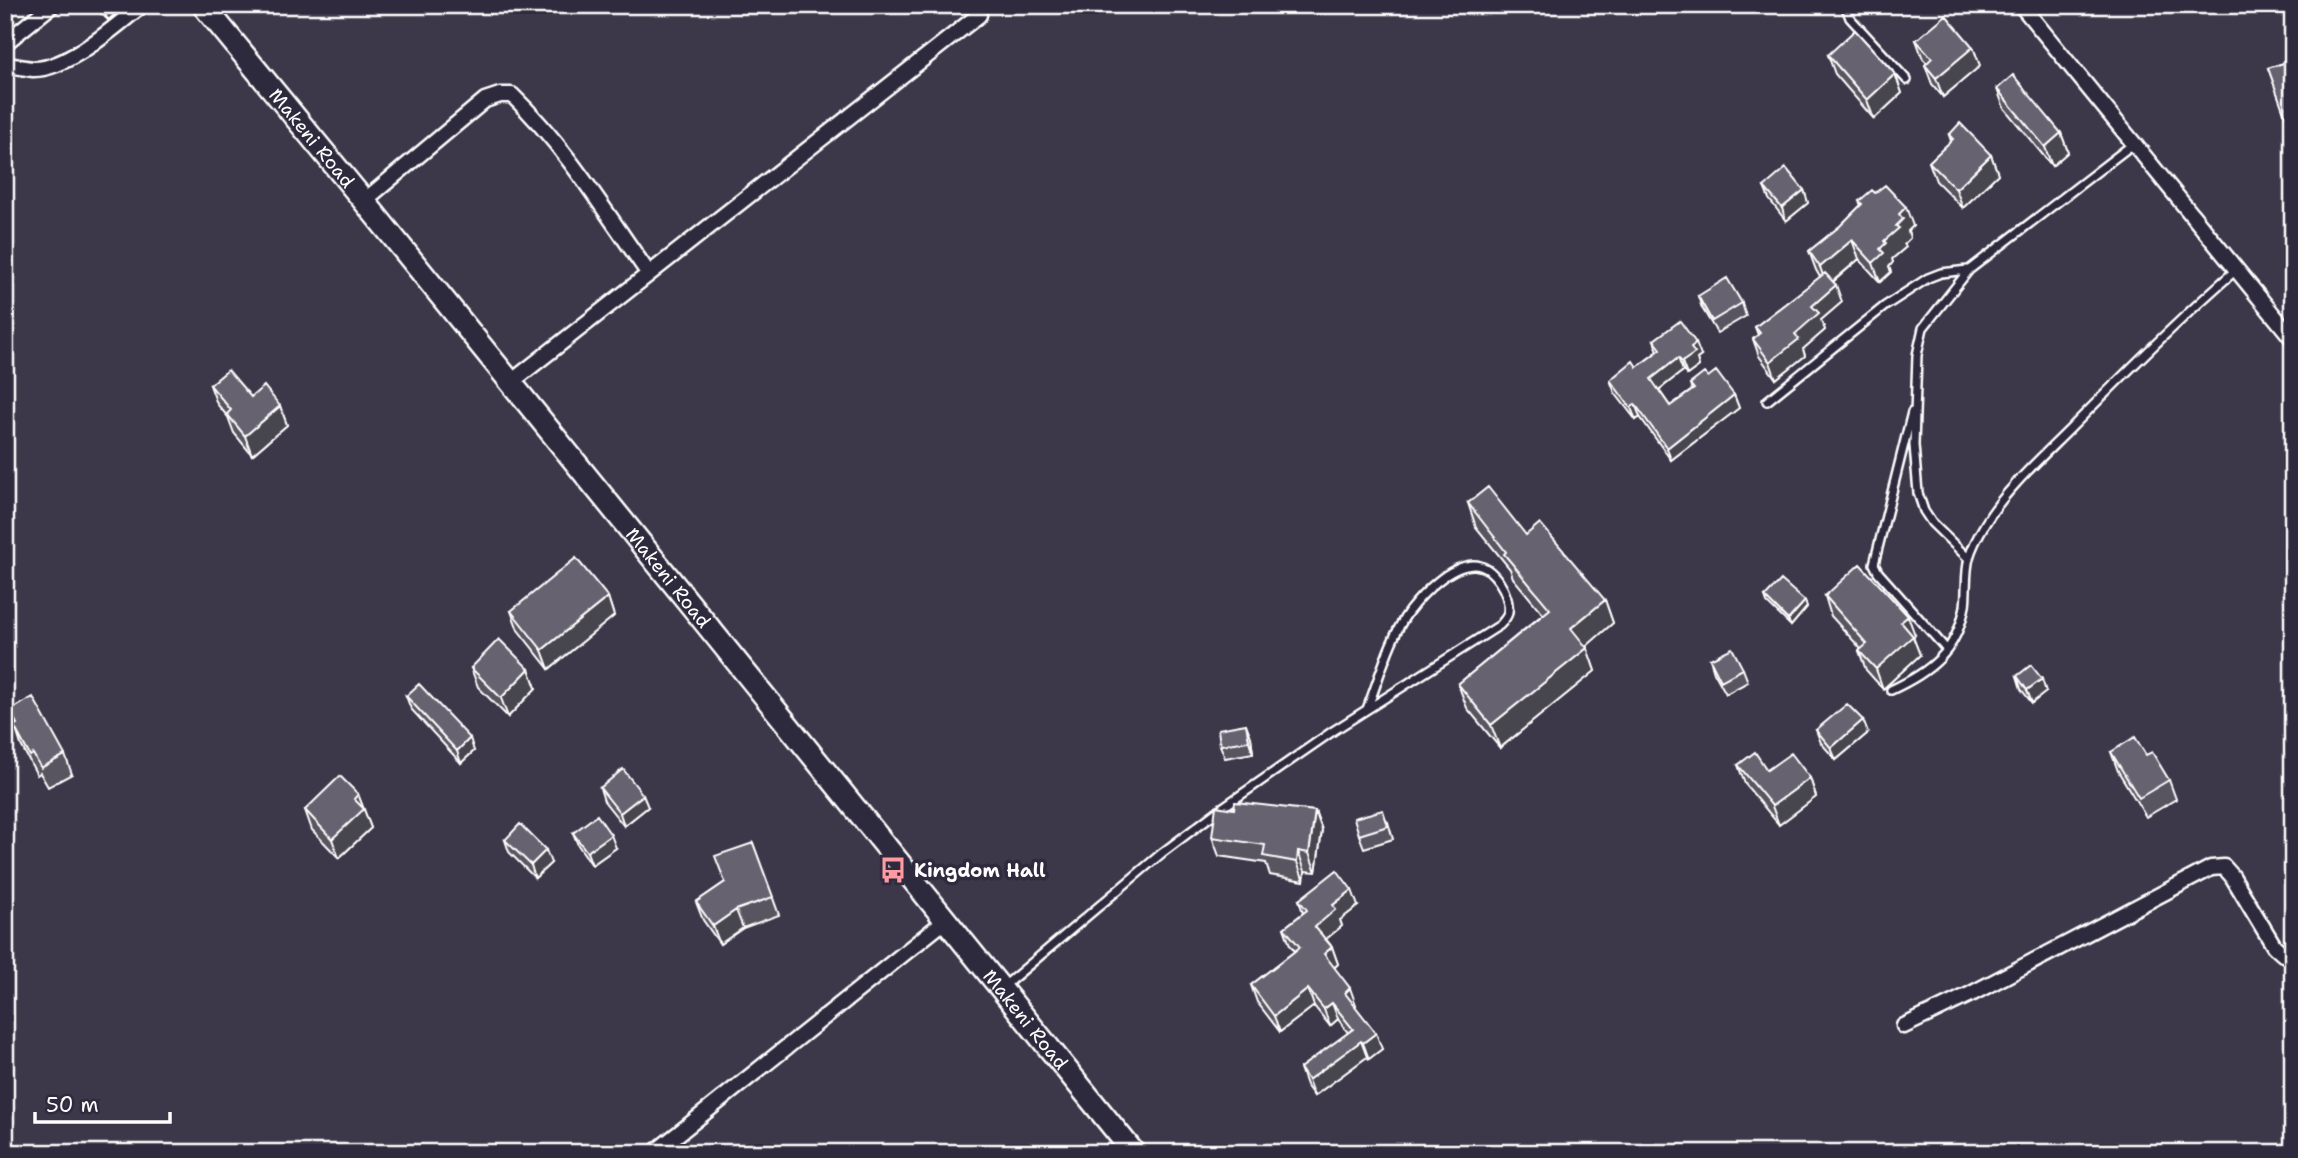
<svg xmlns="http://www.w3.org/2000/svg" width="2298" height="1158" font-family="'Shantell Sans',sans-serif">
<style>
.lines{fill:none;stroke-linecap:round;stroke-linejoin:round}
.lane-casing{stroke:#fff;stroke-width:12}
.street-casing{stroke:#fff;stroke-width:19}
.secondary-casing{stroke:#fff;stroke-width:26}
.lane{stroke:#2f2a3d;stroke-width:7}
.street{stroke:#2f2a3d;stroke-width:14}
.secondary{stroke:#2f2a3d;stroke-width:21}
.wall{fill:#585460;stroke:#fff;stroke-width:2}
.shaded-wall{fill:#47454e;stroke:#fff;stroke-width:2}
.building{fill:#666270;stroke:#fff;stroke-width:2}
.labels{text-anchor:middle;stroke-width:7;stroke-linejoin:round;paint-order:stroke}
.street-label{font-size:19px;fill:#fff;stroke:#2f2a3d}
.poi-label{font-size:19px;font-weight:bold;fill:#fff;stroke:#2f2a3d;text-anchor:start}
</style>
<rect width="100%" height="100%" fill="#3c3749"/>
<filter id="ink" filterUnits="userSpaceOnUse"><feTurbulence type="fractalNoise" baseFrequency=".0143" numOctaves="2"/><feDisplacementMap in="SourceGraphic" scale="14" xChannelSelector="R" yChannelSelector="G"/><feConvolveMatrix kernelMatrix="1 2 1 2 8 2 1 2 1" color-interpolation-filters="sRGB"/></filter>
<g filter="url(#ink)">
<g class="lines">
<g class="lane-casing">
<path id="lane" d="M1850,5l-3,5 3,8 57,62
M1767,401l118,-95 43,-28 13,-5 27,-3
M1912,412l-38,152 4,8 69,78
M1969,559l-37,-36 -8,-12 -6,-18 -4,-48 3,-90 6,-27 46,-58 164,-126
M1891,690c39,-18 66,-38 74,-84 2,-15 0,-33 4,-48 3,-11 10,-24 16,-34 19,-33 58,-68 85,-95 54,-55 108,-109 166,-159
M1003,987l159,-134 57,-43 114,-79 167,-106c3,-4 8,-8 8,-13 3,-17 -15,-48 -35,-47 -24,1 -50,28 -64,46 -19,26 -30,68 -42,98"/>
</g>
<g class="street-casing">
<path id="street" d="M2021,5l272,334
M5,43l47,-38
M5,64c9,2 19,4 28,5 34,1 83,-43 109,-64
M364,201l121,-101 15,-5h12c54,52 94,118 137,179
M510,383l469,-368
M1904,1026l67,-32 240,-126 13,-1 8,9 42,70 9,8 10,3
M654,1153l292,-233"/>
</g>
<g class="secondary-casing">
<g id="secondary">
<path id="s1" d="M203,5l161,196 770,952"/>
</g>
</g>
<use href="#lane" class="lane"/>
<use href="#street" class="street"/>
<use href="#secondary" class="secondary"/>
</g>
<path class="wall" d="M96,5h21l2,6 -11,9 -11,-10z
M1916,40l57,7 7,19 -37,31 -11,-13 -7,-19 2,-2 -4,-4z
M1828,55l67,19 7,19 -28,26 -39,-45z
M2293,60v67l-3,1 -22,-60z
M1997,89l64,44 7,19 -16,14 -48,-58z
M1949,135l42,20 7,19 -35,34 -27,-27 -7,-19 22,-21z
M1764,187l40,3 4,13 -22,18 -17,-22z
M1875,193l38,33 -5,5 2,7 -6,6 2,3 -14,12 1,3 -4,5 2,5 -11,10 -21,-23 -26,23 9,20 -21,18 4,10 -22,19 2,7 -29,23 -17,-23 -6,-17 5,-4 -3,-8 65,-50 -4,-7 -7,-19 31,-25 21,-21 -2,-4z
M1698,296l44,7 4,13 -29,17 -15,-25z
M1654,340l47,16 -4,3 2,7 -12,9 -4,-4 -24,19 11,16 22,-16 -2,-6 18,-7 26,18 5,13 -68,52 -31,-43 -4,3 -21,-27 -5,-13 27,-13 21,-16z
M210,385l70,21 7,19 -35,30 -18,-22 -6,-16 -11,-13z
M1468,503l58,32 79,65 8,23 -27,23 9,25 -95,77 -33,-40 -9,-24 85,-70 -30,-36 -3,-9 -34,-42z
M1825,596l90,39 -2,2 7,18 -37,34 -17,-19 -7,-19 2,-2 -30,-33z
M608,597l6,19 -65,53 -31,-39 -7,-19z
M1765,597l40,4 2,6 -16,19 -24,-23z
M1710,659l33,10 5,13 -22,12 -12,-22z
M471,668l58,1 7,19 -28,29 -30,-30z
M2017,676l29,16 -14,11 -11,-14z
M406,696l68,55 -13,12 -50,-54z
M10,710l55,45 7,19 -24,13 -8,-14 -3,2 -16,-30z
M1816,730l52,3 -32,27 -15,-17z
M1251,737l2,16 -28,5 -5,-13z
M2111,752l35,3 23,25 7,19 -30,18 -28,-46z
M1738,765l72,13 6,19 -37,28 -34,-41z
M600,788l48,19 -24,19 -20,-25z
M358,794l13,34 -32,30 -27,-28 -7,-20z
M1234,809l81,2 7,19 -6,42 -11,-1 -1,10 -34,-6 -4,-12 -47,-7 -7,-19z
M1388,822l5,17 -29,9 -5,-13z
M573,833l43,15 -24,17 -14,-20z
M505,840l46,23 -16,15 -26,-26z
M753,843l26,72 -36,13 -23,16 -17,-24 -7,-18 29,-20z
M1299,900l59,6 -18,14 2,6 -16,13 6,8 6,17 -4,4 22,37 -1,1 27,43 -13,10 -2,-2 -53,39 -8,-11 -6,-17 48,-35 -10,-14 -8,7 -16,-20 -34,26 -23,-30 -6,-17 44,-34 -5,-6 -6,-17 19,-15z"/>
<path class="shaded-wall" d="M116,5h1l2,6 -11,9 -3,-6z
M1973,47l7,19 -37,31 -7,-19z
M1895,74l7,19 -28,26 -7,-19z
M2061,133l7,19 -16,14 -7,-19z
M1991,155l7,19 -35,34 -7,-19z
M1804,190l4,13 -22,18 -4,-13z
M1906,207l7,19 -5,5 2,7 -6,6 2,3 -14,12 1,3 -4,5 2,5 -11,10 -7,-19 11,-22 12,-15 3,-12z
M1852,240l7,19 -32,27 -7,-19z
M1836,285l6,17 -21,18 4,10 -22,19 2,7 -29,23 -6,-17 25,-28 17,-28z
M1696,343l5,13 -4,3 2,7 -12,9 -5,-13 9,-14z
M1678,358l5,13 -27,21 -5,-13z
M1734,395l5,13 -68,52 -4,-12z
M1635,404l5,13 -4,3 -5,-12z
M280,406l7,19 -35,30 -7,-19z
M608,597l6,19 -65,53 -7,-19z
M1605,600l8,23 -33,29 -9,-24z
M1805,601l2,6 -16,19 -3,-6z
M1908,616l7,19 -2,2 7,18 -37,34 -7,-20 25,-47z
M1587,648l8,23 -95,77 -9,-23z
M529,669l7,19 -28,29 -7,-19z
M2042,679l4,13 -14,11 -5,-13z
M1863,720l5,13 -32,27 -5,-12z
M1246,724l5,13 2,16 -4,-12z
M470,738l4,13 -13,12 -4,-12z
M1810,778l6,19 -37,28 -7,-19z
M358,794l13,34 -32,30 -7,-19 22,-40z
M643,795l5,12 -24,19 -4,-13z
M1315,811l7,19 -6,42 -7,-19z
M611,835l5,13 -24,17 -5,-13z
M546,850l5,13 -16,15 -4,-13z
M1298,851l7,20 -1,10 -7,-19z
M1352,890l6,16 -18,14 2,6 -21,17 -6,-16 18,-22z
M736,910l7,18 -23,16 -7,-18z
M1332,947l6,17 -8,7 -6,-17z
M1350,988l6,17 -5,4 -6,-16z
M1308,989l6,17 -34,26 -6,-16z
M1332,1003l6,16 -8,7 -6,-17z
M1376,1033l6,16 -13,10 -6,-16z
M1361,1041l6,16 -53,39 -6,-16z"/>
<path class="building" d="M96,5h20l-11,9z
M1946,15l27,32 -37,31 -11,-13 7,-7 -16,-18z
M1855,30l40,44 -28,26 -39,-45z
M2293,60v52l-8,3 -17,-47z
M2013,75l48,58 -16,14 -48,-58z
M1960,123l31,32 -35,34 -27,-27 24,-23 -4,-4z
M1786,168l18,22 -22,18 -18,-21z
M1885,185l21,22 -7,7 4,5 -7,7 3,2 -15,13 2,2 -6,6 4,4 -11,10 -21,-23 -32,27 -11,-16 31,-25 22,-22 -3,-3 13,-11 3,3z
M1825,273l11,12 -24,21 7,7 -24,21 4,5 -29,23 -17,-23 7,-6 -5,-6z
M1727,278l15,25 -30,18 -14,-25z
M1680,321l16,22 -5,5 4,5 -13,9 -4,-4 -27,21 19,27 24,-17 -4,-5 14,-11 4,4 8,-6 18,24 -67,53 -32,-44 -4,4 -21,-28 23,-19 4,6 24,-18 -7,-9z
M228,370l23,27 13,-11 16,20 -35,30 -18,-22 4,-4 -21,-25z
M1488,487l38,48 14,-12 65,77 -34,28 16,20 -96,77 -33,-41 92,-75 -46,-55 2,-2 -38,-49z
M576,558l32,39 -66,53 -31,-39z
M1860,564l48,52 -7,6 12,14 -37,33 -17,-18 8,-7 -42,-48z
M1781,580l24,21 -17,19 -23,-23z
M499,639l30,30 -28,29 -30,-30z
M1732,648l11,21 -22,12 -11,-22z
M2031,665l11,14 -15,11 -10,-14z
M419,684l51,54 -13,13 -51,-55z
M33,697l32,58 -24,13 -8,-14 -3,2 -16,-30 3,-2 -7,-14z
M1847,704l16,16 -32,28 -15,-18z
M1246,724l3,17 -29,4 -2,-16z
M2135,737l11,18 6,-3 17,28 -30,18 -28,-46z
M1755,752l12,18 24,-17 19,25 -38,28 -34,-41z
M623,769l20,26 -23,18 -20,-25z
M340,776l18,18 -4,5 10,10 -32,30 -27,-29z
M1235,802l80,9 -6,42 -11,-2 -1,11 -34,-6 2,-11 -53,-8 4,-31 18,3z
M1383,810l5,16 -29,9 -5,-17z
M597,815l14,20 -24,17 -14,-19z
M520,824l26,26 -15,15 -26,-25z
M753,843l20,54 -37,13 -23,16 -17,-24 29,-20 -10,-26z
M1337,870l15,20 -19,15 3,4 -21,18 17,20 -8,7 26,34 -5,5 31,40 -13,10 -2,-2 -53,39 -8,-12 53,-39 -21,-26 -8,6 -16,-20 -34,27 -23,-31 49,-38 -16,-19 23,-18 -8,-10z"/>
</g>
<defs>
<g id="bus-bare" transform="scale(2.1)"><path d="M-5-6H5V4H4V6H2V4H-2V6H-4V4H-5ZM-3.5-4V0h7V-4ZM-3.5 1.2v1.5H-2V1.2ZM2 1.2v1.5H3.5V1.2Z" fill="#ff9aa2" stroke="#2f2a3d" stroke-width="2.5" paint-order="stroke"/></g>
</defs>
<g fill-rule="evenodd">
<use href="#bus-bare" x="893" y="870"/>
</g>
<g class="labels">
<g class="street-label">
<text dy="7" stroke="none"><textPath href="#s1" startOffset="172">Makeni Road</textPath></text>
<text dy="7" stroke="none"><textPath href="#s1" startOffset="738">Makeni Road</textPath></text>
<text dy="7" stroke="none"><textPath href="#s1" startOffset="1306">Makeni Road</textPath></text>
</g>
<g class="poi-label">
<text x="914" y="877">Kingdom Hall</text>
</g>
</g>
<rect width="2298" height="1158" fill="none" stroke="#2f2a3d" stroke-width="28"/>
<rect x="14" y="14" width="2270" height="1130" fill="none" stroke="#fff" stroke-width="2.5" filter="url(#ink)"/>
<path d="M35 1112v10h135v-10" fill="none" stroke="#ffffff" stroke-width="3.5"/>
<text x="46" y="1112" font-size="21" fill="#ffffff" stroke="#2f2a3d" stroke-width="5" paint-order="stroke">50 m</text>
</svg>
